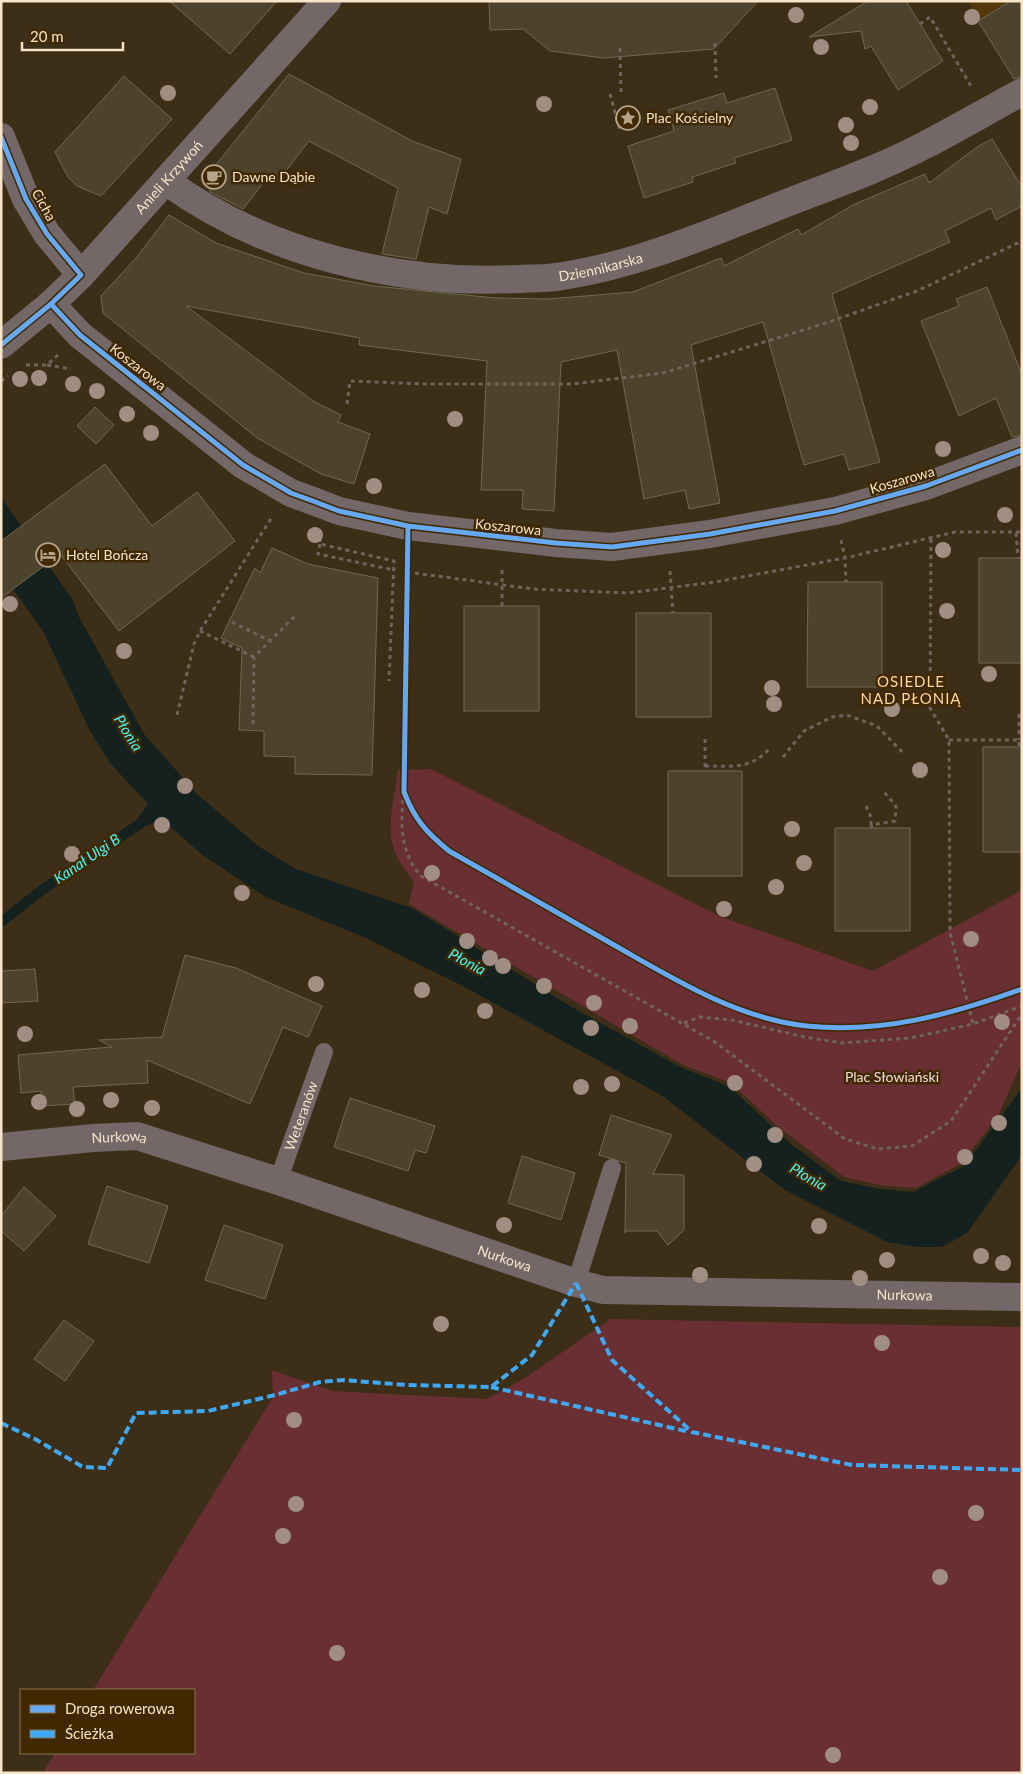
<svg xmlns="http://www.w3.org/2000/svg" width="1023" height="1774" font-family="Lato,sans-serif">
<style>
.built{fill:#53380a}
.green{fill:#6a2f32}
.water{fill:#14211f}
.lines{fill:none;stroke-linecap:round;stroke-linejoin:round}
.stream{stroke:#14211f;stroke-width:10}
.building{fill:#4d432d;stroke:#716852}
.path{stroke:#6f645d;stroke-width:3;stroke-dasharray:4 4;stroke-linecap:butt}
.service{stroke:#736767;stroke-width:18}
.minor{stroke:#736767;stroke-width:28}
.tertiary{stroke:#736767;stroke-width:28}
.quiet{stroke:#3fa9f5;stroke-width:4;stroke-dasharray:8 4;stroke-linecap:butt}
.cycleway-casing{stroke:#402800;stroke-width:8}
.cycleway{stroke:#66a8f1;stroke-width:5}
.tree{fill:#a18e83}
.labels{text-anchor:middle;stroke-width:5;stroke-linejoin:round;paint-order:stroke}
.poi-label{font-size:14px;fill:#f7e4c9;stroke:#402800;text-anchor:start}
.street-label{font-size:14px;fill:#f7e4c9;stroke:#402800}
.park-label{font-size:14px;fill:#f4dcdc;stroke:#402800}
.neighbourhood-label{font-size:15px;letter-spacing:1px;fill:#fdd7a1;stroke:#402800}
.water-label{font-size:15px;font-style:italic;fill:#46f5f6;stroke:#402800}
</style>
<rect width="100%" height="100%" fill="#3c2e17"/>
<path class="built" d="M968,1h54v61l-13,8z"/>
<path class="green" d="M431,769l288,147 154,55 149,-81v172l-23,52 -37,49 -46,25 -32,-2 -40,-9 -67,-51 -46,-43 -48,-18 -274,-161 5,-23c-35,-38 -22,-63 -16,-111z
M611,1319l411,8v446h-979l12,-20h139v-63h-101l180,-293 -1,-27 60,21 155,8 36,-20z"/>
<path class="water" d="M1,497l73,105 5,15 65,117 54,61 60,51 38,23 118,40 156,97 110,61 50,20 61,57 50,37 39,8 33,3 51,-26 58,-78v67l-55,78 -25,14h-26l-29,-5 -102,-52 -124,-95 -200,-110 -95,-47 -100,-41 -62,-41 -42,-36 -22,8 -5,-5 13,-19 -38,-41 -20,-32 -47,-100 -42,-59z"/>
<g class="lines">
<path class="stream" d="M1,922l41,-32 105,-71"/>
</g>
<path class="building" d="M169,1h108l-47,53z
M489,1h269l-44,48 -111,9 -53,-7 -27,-22 -33,1z
M868,1h38l37,60 -45,29 -27,-44 -6,3 -4,-18 -52,6z
M1011,1h11v75l-8,3 -36,-58z
M289,74l123,67 49,18 -14,55 -18,-7 -13,52 -34,-5 16,-66 -89,-47 -31,40 -8,-7 -27,35 -33,-17 -4,-15z
M124,76l48,43 -71,77 -24,-10 -9,-9 -13,-25z
M775,88l17,52 -58,18 2,5 -44,14 1,5 -49,16 -16,-52 46,-15 -6,-21 56,-17 3,10z
M992,139l30,48v19l-26,14 -5,-12 -46,23 5,11 -118,52 48,168 -31,8 -5,-16 -40,11 -41,-143 -72,23 29,158 -31,6 -4,-19 -41,9 -27,-149 -56,12 -7,149 -32,-2 1,-19h-42l6,-129 -128,-16 1,-7 -174,-32 127,95 28,14 -3,7 32,12 -16,50 -33,-10 -64,-36 -154,-125 -2,-17 35,-38 33,-43 47,28 88,30 70,13 122,12 52,1 85,-7 88,-34 3,8 74,-37 3,6 52,-30 72,-31 4,9 48,-36z
M987,287l35,88v60l-10,2 -16,-39 -37,18 -38,-95 38,-15 -3,-7z
M95,407l19,18 -18,19 -19,-18z
M105,464l47,62 45,-34 38,49 -116,90 -59,-77 -59,44v-57z
M272,548l36,16 70,14 -6,197 -77,-1v-17l-31,-1v-25l-25,-1 3,-82 -21,-10 34,-70 5,5z
M979,558h43v105h-43z
M808,582h74v105h-75z
M464,606h75v105h-75z
M636,613h75v104h-75z
M983,747h39v105h-39z
M668,771h74v105h-74z
M835,828h75v103h-75z
M185,955l51,13 86,38 -14,31 -25,-10 -33,77 -103,-44 1,23 -75,4 2,17 -33,2 -1,-15 -20,2 -3,-38 94,-8 -13,-7 63,-3z
M35,969l3,32 -37,2v-32z
M350,1098l85,28 -9,27 -11,-3 -7,21 -74,-24z
M611,1115l61,20 -19,39 31,1v55l-16,15 -11,-14h-31l-1,2 1,-70 -27,-8z
M522,1156l53,17 -14,47 -53,-17z
M107,1186l61,20 -19,57 -61,-19z
M24,1187l32,29 -32,35 -23,-20v-15z
M224,1225l59,20 -18,54 -60,-19z
M64,1320l30,21 -29,40 -31,-22z"/>
<g class="lines">
<path class="path" d="M920,24l10,-7 41,69
M715,43l1,35
M620,48l1,45
M610,94l10,37
M26,365h21l11,-10
M47,365l24,4
M1,381l7,-5
M347,404l3,-23 75,3h147l91,-11 160,-49 94,-33 105,-50
M1016,533l2,25
M320,538v6l74,17 -5,120
M931,539l-1,169 19,32 1,192 23,92
M841,540l4,18 1,24
M320,544l-2,10 76,16
M670,571l3,42
M407,572l126,17 94,4 88,-11 130,-24 110,-26h67
M502,606v-37
M232,622l38,19
M200,631l54,26
M1019,714v26
M177,715l17,-71 6,-13 72,-114
M253,724l1,-67 41,-41
M705,739v32
M949,740h70v7
M783,757l21,-26 28,-14 15,-2 30,11 28,29
M705,766c28,0 46,4 66,-19
M404,792c-4,30 -4,61 17,84l294,166 130,97 33,10 34,-3 39,-25 71,-107
M866,806l5,11v8
M872,828l-1,-3 24,-4 1,-15 -12,-14
M684,1023l15,-6 33,3 73,17 37,6 68,-5 63,-14 49,-18"/>
<g class="service">
<path id="s1" d="M278,1181l46,-129"/>
<path d="M576,1283l36,-115"/>
</g>
<g class="minor">
<path d="M1,137l25,62 21,35 34,41"/>
<path id="s2" d="M166,181c98,72 231,104 351,98 16,-1 31,0 46,-3 70,-11 136,-38 201,-64 54,-22 110,-40 161,-67 33,-17 65,-36 97,-53"/>
<path d="M51,304l29,31 163,130 48,28 22,8 26,10 69,15 148,17 56,4 98,-13 125,-23 91,-25 96,-36"/>
<path id="s3" d="M1,1147l92,-9 44,-2 141,45 298,102 27,7 419,7"/>
</g>
<path class="tertiary" id="s4" d="M1,345l50,-41 30,-29 246,-274"/>
<path class="quiet" d="M576,1283l36,77 80,72 160,33 170,5
M491,1387l199,45
M1,1423l34,16 48,28 24,1 29,-55 72,-2 67,-16 45,-13 23,-2 64,5 84,2 41,-32 44,-72"/>
<g class="cycleway-casing">
<path id="cycleway" d="M1,137l25,62 21,35 34,41 -30,29 -50,41
M51,304l29,31 163,130 48,28 22,8 26,10 69,15 148,17 56,4 98,-13 125,-23 91,-25 96,-36
M408,526l-4,266c11,28 22,40 45,59 52,30 105,60 158,90 62,35 127,77 200,85 74,8 146,-12 215,-37"/>
</g>
<use href="#cycleway" class="cycleway"/>
</g>
<g class="tree">
<circle cx="796" cy="15" r="8"/>
<circle cx="972" cy="17" r="8"/>
<circle cx="821" cy="47" r="8"/>
<circle cx="168" cy="93" r="8"/>
<circle cx="544" cy="104" r="8"/>
<circle cx="870" cy="107" r="8"/>
<circle cx="846" cy="125" r="8"/>
<circle cx="851" cy="143" r="8"/>
<circle cx="39" cy="378" r="8"/>
<circle cx="20" cy="379" r="8"/>
<circle cx="73" cy="384" r="8"/>
<circle cx="97" cy="391" r="8"/>
<circle cx="127" cy="414" r="8"/>
<circle cx="455" cy="419" r="8"/>
<circle cx="151" cy="433" r="8"/>
<circle cx="943" cy="449" r="8"/>
<circle cx="374" cy="486" r="8"/>
<circle cx="1005" cy="515" r="8"/>
<circle cx="315" cy="535" r="8"/>
<circle cx="943" cy="550" r="8"/>
<circle cx="10" cy="604" r="8"/>
<circle cx="947" cy="611" r="8"/>
<circle cx="124" cy="651" r="8"/>
<circle cx="989" cy="674" r="8"/>
<circle cx="772" cy="688" r="8"/>
<circle cx="774" cy="704" r="8"/>
<circle cx="892" cy="709" r="8"/>
<circle cx="920" cy="770" r="8"/>
<circle cx="185" cy="786" r="8"/>
<circle cx="162" cy="825" r="8"/>
<circle cx="792" cy="829" r="8"/>
<circle cx="72" cy="854" r="8"/>
<circle cx="804" cy="863" r="8"/>
<circle cx="432" cy="873" r="8"/>
<circle cx="776" cy="887" r="8"/>
<circle cx="242" cy="893" r="8"/>
<circle cx="724" cy="909" r="8"/>
<circle cx="971" cy="939" r="8"/>
<circle cx="467" cy="941" r="8"/>
<circle cx="490" cy="958" r="8"/>
<circle cx="503" cy="966" r="8"/>
<circle cx="316" cy="984" r="8"/>
<circle cx="544" cy="986" r="8"/>
<circle cx="422" cy="990" r="8"/>
<circle cx="594" cy="1003" r="8"/>
<circle cx="485" cy="1011" r="8"/>
<circle cx="1002" cy="1022" r="8"/>
<circle cx="630" cy="1026" r="8"/>
<circle cx="591" cy="1028" r="8"/>
<circle cx="25" cy="1034" r="8"/>
<circle cx="735" cy="1083" r="8"/>
<circle cx="612" cy="1084" r="8"/>
<circle cx="581" cy="1087" r="8"/>
<circle cx="111" cy="1100" r="8"/>
<circle cx="39" cy="1102" r="8"/>
<circle cx="152" cy="1108" r="8"/>
<circle cx="77" cy="1109" r="8"/>
<circle cx="999" cy="1123" r="8"/>
<circle cx="775" cy="1135" r="8"/>
<circle cx="965" cy="1157" r="8"/>
<circle cx="754" cy="1164" r="8"/>
<circle cx="504" cy="1225" r="8"/>
<circle cx="819" cy="1226" r="8"/>
<circle cx="981" cy="1256" r="8"/>
<circle cx="887" cy="1260" r="8"/>
<circle cx="1003" cy="1263" r="8"/>
<circle cx="700" cy="1275" r="8"/>
<circle cx="860" cy="1278" r="8"/>
<circle cx="441" cy="1324" r="8"/>
<circle cx="882" cy="1343" r="8"/>
<circle cx="294" cy="1420" r="8"/>
<circle cx="296" cy="1504" r="8"/>
<circle cx="976" cy="1513" r="8"/>
<circle cx="283" cy="1536" r="8"/>
<circle cx="940" cy="1577" r="8"/>
<circle cx="337" cy="1653" r="8"/>
<circle cx="833" cy="1755" r="8"/>
</g>
<defs>
<g id="sight-ring" transform="scale(1.25)"><circle r="9.5" fill="#402800" stroke="#b6a48b" stroke-width="1.5"/><path d="M0-6L1.8-2.2L6-1.7L2.9 1.2L3.7 5.4L0 3.3L-3.7 5.4L-2.9 1.2L-6-1.7L-1.8-2.2Z" fill="#b6a48b"/></g>
<g id="cafe-ring" transform="scale(1.25)"><circle r="9.5" fill="#402800" stroke="#b6a48b" stroke-width="1.5"/><path d="M-5.5-4.5H6V0H3Q3 3.5 0 3.5H-2.5Q-5.5 3.5-5.5 0ZM3-3.2v2h1.7v-2ZM-6 4.5H4V6H-6Z" fill="#b6a48b"/></g>
<g id="hotel-ring" transform="scale(1.25)"><circle r="9.5" fill="#402800" stroke="#b6a48b" stroke-width="1.5"/><path d="M-6-4.5h1.5V1H6V5H4.5V3h-9V5H-6ZM-4 0a1.8 1.8 0 1 1 3.6 0ZM.5 0V-2.5h3Q6-2.5 6 0Z" fill="#b6a48b"/></g>
</defs>
<g fill-rule="evenodd">
<use href="#sight-ring" x="628" y="118"/>
<use href="#cafe-ring" x="214" y="177"/>
<use href="#hotel-ring" x="48" y="555"/>
</g>
<g class="labels">
<g class="poi-label">
<text x="646" y="123">Plac Kościelny</text>
<text x="232" y="182">Dawne Dąbie</text>
<text x="66" y="560">Hotel Bończa</text>
</g>
<g class="street-label">
<text dy="5" stroke="none"><textPath href="#s4" startOffset="238">Anieli Krzywoń</textPath></text>
<text transform="translate(44 205) rotate(61)" y="5">Cicha</text>
<text dy="5" stroke="none"><textPath href="#s2" startOffset="456">Dziennikarska</textPath></text>
<text transform="translate(138 367) rotate(38)" y="5">Koszarowa</text>
<text transform="translate(902 480) rotate(-16)" y="5">Koszarowa</text>
<text transform="translate(508 527) rotate(6)" y="5">Koszarowa</text>
<text dy="5" stroke="none"><textPath href="#s1" startOffset="69">Weteranów</textPath></text>
<text dy="5" stroke="none"><textPath href="#s3" startOffset="119">Nurkowa</textPath></text>
<text dy="5" stroke="none"><textPath href="#s3" startOffset="524">Nurkowa</textPath></text>
<text dy="5" stroke="none"><textPath href="#s3" startOffset="929">Nurkowa</textPath></text>
</g>
<g class="park-label">
<text x="892" y="1082">Plac Słowiański</text>
</g>
<g class="neighbourhood-label">
<text x="911" y="687">OSIEDLE<tspan x="911" dy="17">NAD PŁONIĄ</tspan></text>
</g>
<g class="water-label">
<text transform="translate(128 733) rotate(58)" y="5">Płonia</text>
<text transform="translate(87 859) rotate(-34)" y="5">Kanał Ulgi B</text>
<text transform="translate(467 962) rotate(28)" y="5">Płonia</text>
<text transform="translate(808 1177) rotate(30)" y="5">Płonia</text>
</g>
</g>
<rect width="1023" height="1774" fill="none" stroke="#f7e4c9" stroke-width="5"/>
<rect x="20" y="1689" width="175" height="65" fill="#402800" stroke="#897350"/>
<rect x="30" y="1705" width="25" height="8" fill="#66a8f1" stroke="#897350"/>
<text x="65" y="1714" font-size="15" fill="#f7e4c9">Droga rowerowa</text>
<rect x="30" y="1730" width="25" height="8" fill="#3fa9f5" stroke="#897350"/>
<text x="65" y="1739" font-size="15" fill="#f7e4c9">Ścieżka</text>
<path d="M22 42v8h101v-8" fill="none" stroke="#f7e4c9" stroke-width="2.5"/>
<text x="30" y="42" font-size="15" fill="#f7e4c9" stroke="#402800" stroke-width="4" paint-order="stroke">20 m</text>
</svg>
